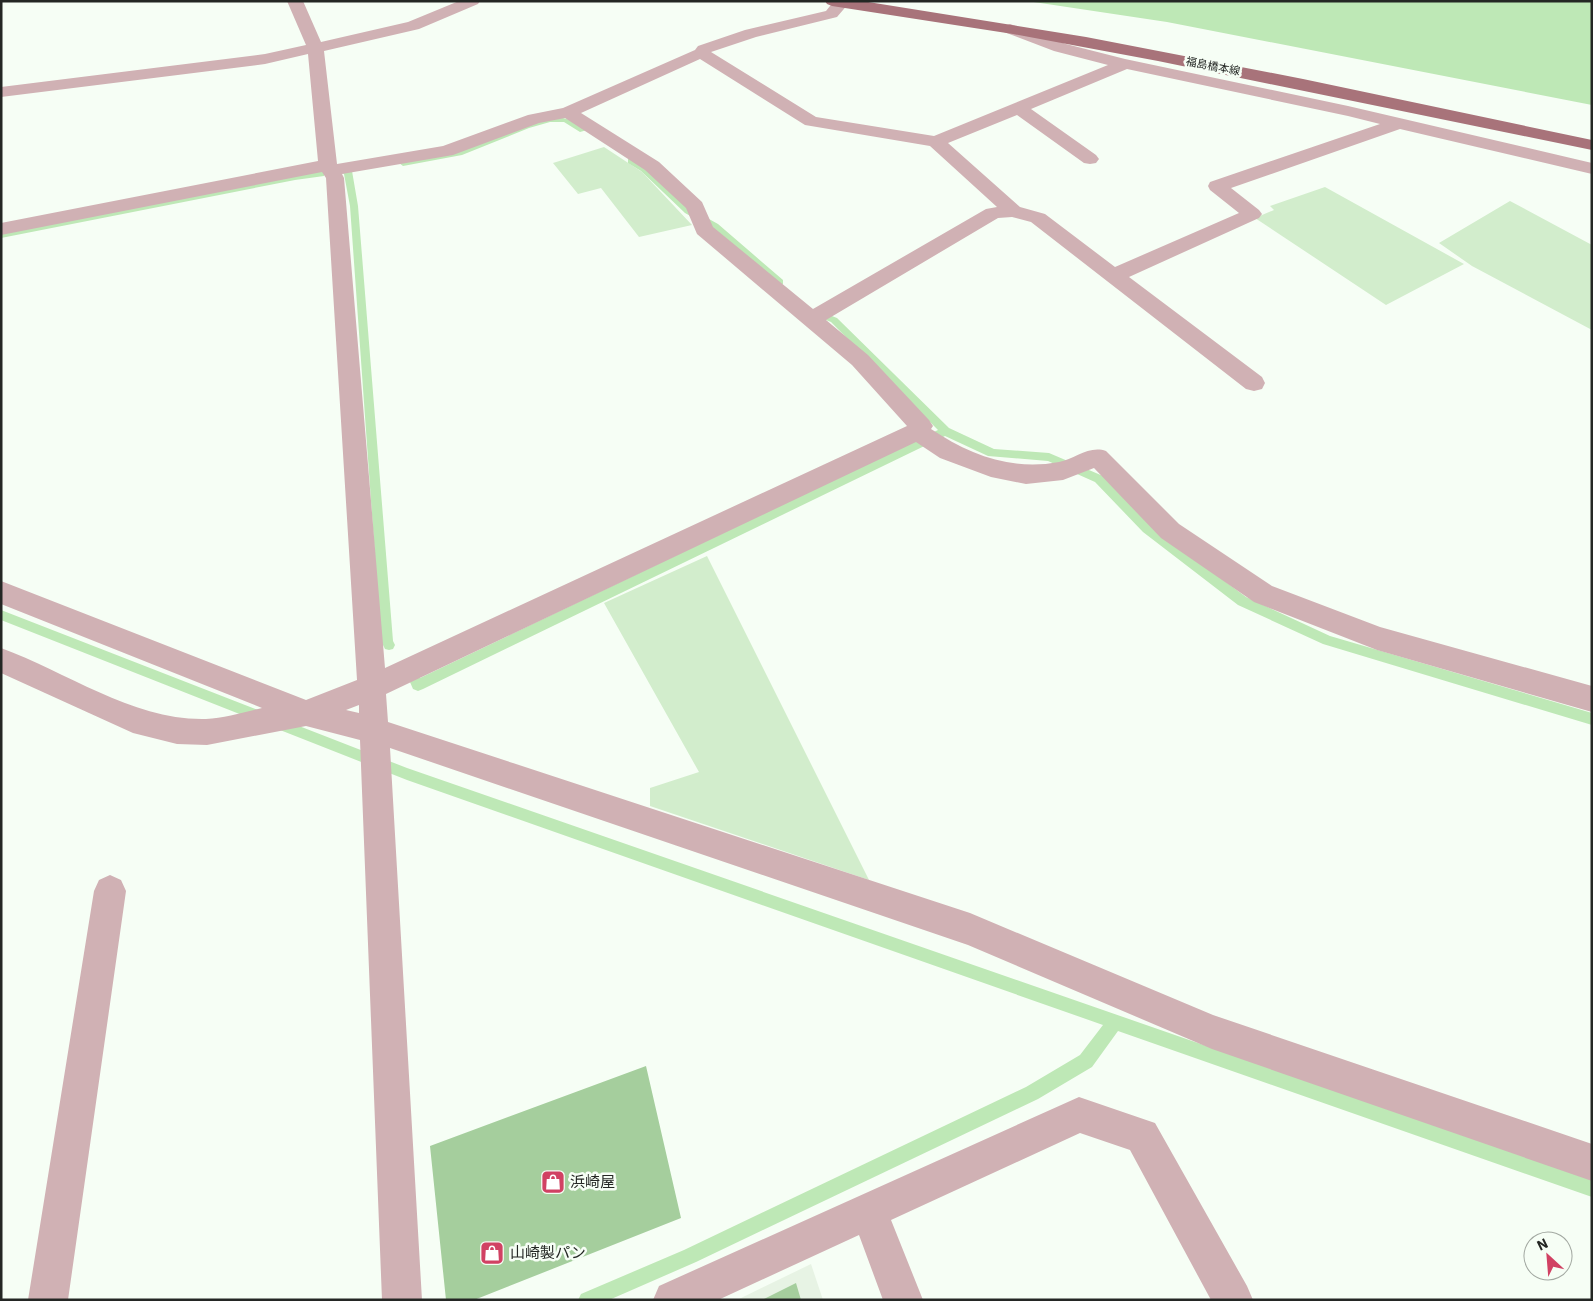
<svg xmlns="http://www.w3.org/2000/svg" width="1593" height="1301" font-family="'IBM Plex Sans','Noto Sans JP',sans-serif">
<style>
.built{fill:#e7f3e4}
.green{fill:#d2edcc}
.water{fill:#bee8b6}
.lines{fill:none;stroke-linecap:round;stroke-linejoin:round}
.stream{fill:#bee8b6;fill-rule:evenodd}
.building{fill:#a5ce9d}
.minor{fill:#d0b1b4;fill-rule:evenodd}
.major{fill:#a8737a;fill-rule:evenodd}
.labels{text-anchor:middle;stroke-width:5;stroke-linejoin:round;paint-order:stroke}
.far-street-label{font-size:11px;fill:#242724;stroke:#f6fef5}
.near-poi-label{font-size:15px;fill:#242724;stroke:#f6fef5;text-anchor:start}
</style>
<rect width="100%" height="100%" fill="#f6fef5"/>
<path class="built" d="M811,1264l12,36h-86z"/>
<path class="green" d="M604,147l38,25 50,53 -53,12 -38,-49 -23,6 -25,-31z
M1325,187l139,77 -78,41 -131,-87 19,-8 -4,-4z
M1510,201l82,44v85l-120,-64 -33,-23z
M707,556l162,324 -219,-74v-18l49,-16 -95,-169z"/>
<path class="water" d="M1027,1h565v104l-425,-83z"/>
<g class="lines">
<path class="stream" d="M559,117l16,4 12,9 -7,2 -16,-10h-14l-21,6 -67,27 -59,11 -4,-3 4,-3 53,-8 67,-27z
M628,159h6l13,8 44,42 27,15 65,56v4h-6l-65,-56 -27,-15 -44,-42 -13,-8z
M348,168l4,3 6,35 35,435 2,4 -2,4 -4,1 -4,-1 -4,-8 -31,-435 -6,-32 -4,-2z
M321,171l3,1v4l-29,4 -294,58v-6l294,-58z
M814,309l23,9 112,110 45,21 55,4 54,23 48,50 95,71 84,39 262,77v12l-269,-81 -85,-39 -95,-73 -48,-50 -47,-21 -60,-5 -43,-20 -522,253 -5,2 -5,-2 -3,-7 1,-4 5,-2 4,2 518,-248 -107,-108 -20,-8v-4z
M1,610l406,158 1185,412v17l-474,-166 -26,36 -54,32 -342,163 -87,38h-31l3,-6 103,-44 342,-163 54,-32 23,-30 -696,-245 -406,-160z"/>
</g>
<path class="building" d="M646,1066l35,152 -207,82h-28l-16,-154z
M796,1283l5,17h-39z"/>
<g class="lines">
<path class="minor" d="M287,1h16l18,41 87,-20 51,-21h21l-2,3 -59,25 -95,22 13,113 106,-18 85,-31 35,-7 132,-58 3,-4 47,-16 81,-19 8,-10h13l2,2 -12,14 -81,20 -45,15 105,65 118,19 174,-71 -54,-14 -50,-19 -2,-3 2,-3 6,-2 56,20 59,15 223,47 244,57v11l-192,-45 -169,59 28,22 3,4 -3,4 -130,59 133,100 3,6 -3,6 -8,2 -8,-2 -215,-167 -19,-5 -14,1 -172,102 42,35 61,65 4,6 -2,3c39,26 81,42 128,33 16,-3 30,-17 47,-11l73,73 93,62 108,41 212,59v26l-215,-62 -123,-48 -93,-64 -67,-70 -31,12 -37,4 -35,-7 -51,-19 -24,-16 -530,252 2,28 582,191 243,102 379,129v37l-380,-132 -244,-104 -578,-197 32,552h-40l-22,-560 -54,-14 -99,19 -30,-1 -44,-11 -132,-60v-25c66,24 133,73 205,71 18,-1 38,-7 56,-11l-261,-104v-23l305,119 51,-20 -31,-502 -4,-6 -321,63v-12l317,-62 -10,-107 -43,10 -264,33v-10l264,-33 41,-9zM700,59l105,66 125,21 67,61 -11,2 -173,100 -100,-82 -11,-25 -43,-40 -78,-49zM1127,69l221,47 32,8 -170,58 -2,4 2,4 29,23 -124,54 -70,-53 -25,-7 -72,-64 69,-28 67,48 6,1 6,-1 3,-4 -3,-4 -65,-46zM565,118l80,52 41,38 11,26 155,131 55,61 -522,242 -41,-490 -2,-4 111,-19 86,-32zM359,705v8l-13,-3z
M110,875l11,5 5,11 -58,409h-40l66,-409 5,-11z
M1079,1097l76,26 92,163 6,14h-42l-81,-150 -50,-17 -189,87 32,80h-40l-24,-65 -141,65h-65l6,-14z"/>
<path class="major" d="M825,1h37l224,36 217,42 289,61v10l-434,-89 -145,-27 -181,-28 -5,-2z"/>
</g>
<defs>
<g id="shop-square" transform="scale(1.25)"><rect x="-9" y="-9" width="18" height="18" rx="4" fill="#d14163" stroke="#f6fef5"/><path d="M-5-2.5h2.3a2.7 3.5 0 0 1 5.4 0H5L5.5 6h-11ZM-1.5-2.5h3a1.5 2.3 0 0 0-3 0Z" fill="#fff"/></g>
</defs>
<g fill-rule="evenodd">
<use href="#shop-square" x="553" y="1182"/>
<use href="#shop-square" x="492" y="1253"/>
</g>
<g class="labels">
<g class="far-street-label">
<text transform="translate(1213 66) rotate(11)" y="4">福島橋本線</text>
</g>
<g class="near-poi-label">
<text x="570" y="1187">浜崎屋</text>
<text x="510" y="1258">山崎製パン</text>
</g>
</g>
<rect width="1593" height="1301" fill="none" stroke="#242724" stroke-width="5"/>
<g transform="translate(1548 1256) rotate(334)"><circle r="24" fill="#f6fef5" stroke="#a2a8a1"/>
<path d="M0-4L9 19L0 12L-9 19Z" fill="#d14163"/>
<text y="-8" font-size="14" font-weight="bold" text-anchor="middle" fill="#242724">N</text>
</g>
</svg>
